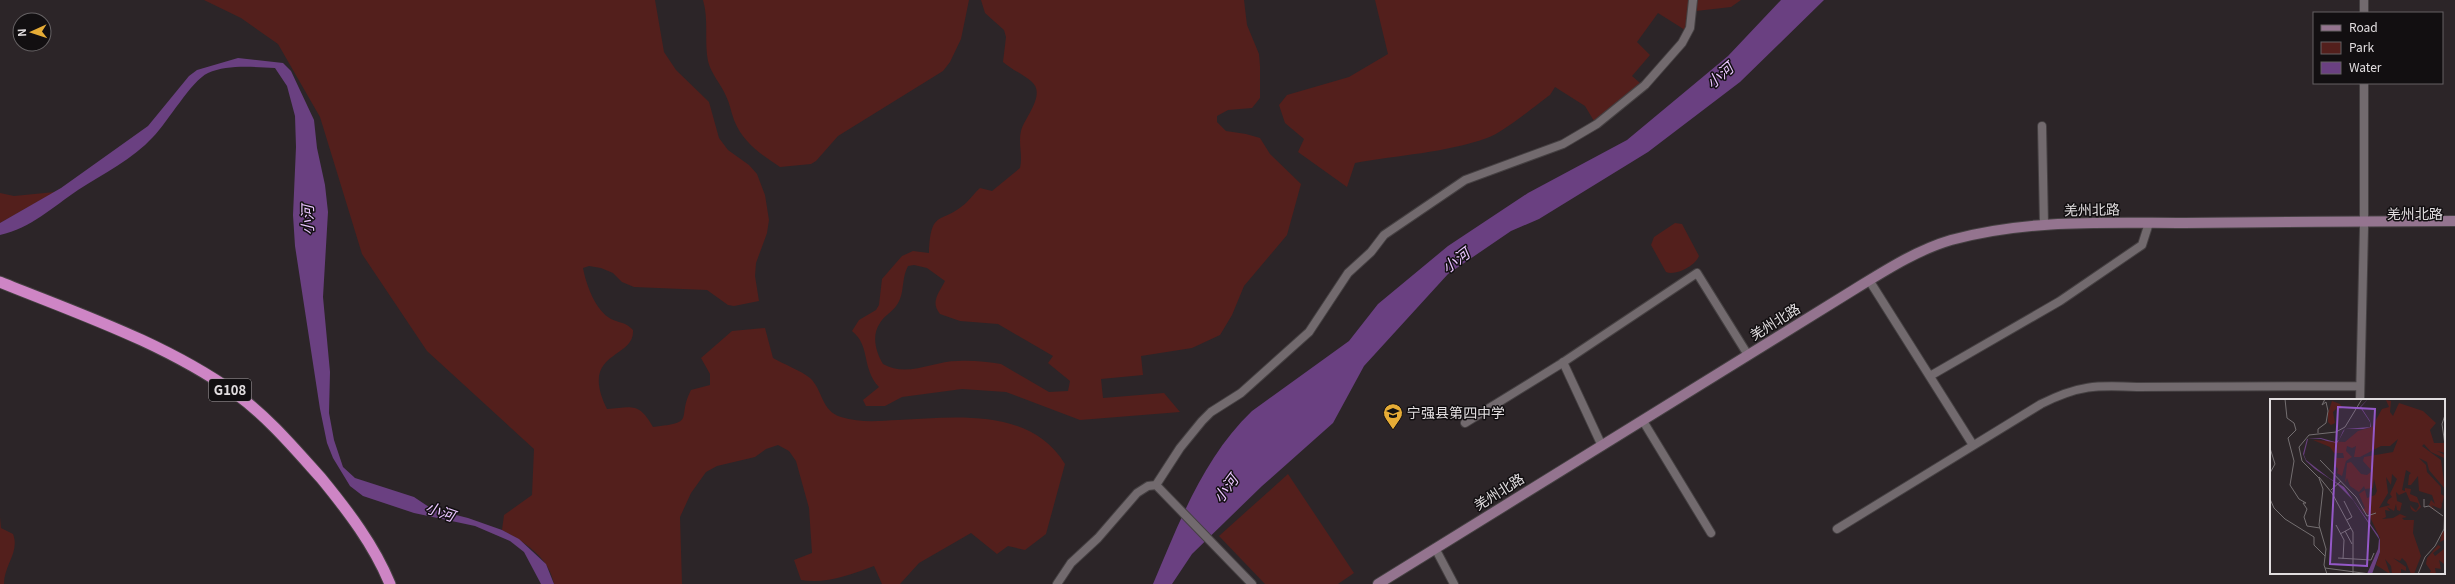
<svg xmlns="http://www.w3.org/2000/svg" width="2455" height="584" font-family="Georgia,'Noto Sans SC',serif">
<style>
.green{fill:#531f1c;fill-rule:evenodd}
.water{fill:#6a4081}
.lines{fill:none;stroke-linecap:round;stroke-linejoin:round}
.minor-casing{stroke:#454042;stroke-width:10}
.secondary-casing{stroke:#454042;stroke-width:12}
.trunk-casing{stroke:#454042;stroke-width:13}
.minor{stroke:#726a6e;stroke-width:8}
.secondary{stroke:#94748f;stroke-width:10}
.trunk{stroke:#ce85c5;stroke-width:11}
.labels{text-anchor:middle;stroke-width:3;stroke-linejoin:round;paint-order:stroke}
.shield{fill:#120f11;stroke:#a39fa1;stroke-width:1}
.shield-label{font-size:13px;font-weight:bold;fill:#e1dddf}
.street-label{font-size:14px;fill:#e1dddf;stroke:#120f11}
.poi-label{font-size:14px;fill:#e1dddf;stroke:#120f11;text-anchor:start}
.water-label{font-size:15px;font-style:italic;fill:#eac6ff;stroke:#120f11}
.inset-road{fill:none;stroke:#746f71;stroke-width:1}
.view{fill:#9458c7;fill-opacity:0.15;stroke:#9458c7;stroke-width:2}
.inset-edge{fill:none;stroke:#e1dddf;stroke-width:2}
</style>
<rect width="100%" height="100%" fill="#2c2528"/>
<path class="green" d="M204,0h451l9,52 12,18 33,32 10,36 9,12 21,15 8,9 8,21 4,25 -2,13 -11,30 -1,13 4,25 -25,5 -6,-1 -21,-15 -73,-3 -12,-5 -9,-9 -12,-5 -12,-2 -6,2c3,16 12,42 28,51 8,4 15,3 22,11 2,30 -55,20 -26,79 25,-2 32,-7 46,18 45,-5 23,-8 38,-37l19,-5v-11l-9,-16 31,-27 33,-3 8,30c10,6 29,13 37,20 13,12 11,33 31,39 19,6 38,4 57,3 57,-3 132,-13 167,44l-19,70 -21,16 -17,-4 -11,8 -26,-21 -52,30 -19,21h-18l-8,-18c-24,9 -48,18 -73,14l-7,-20 18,-7 -3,-45 -13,-47 -7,-10 -11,-6 -12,4 -11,8 -38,9 -11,6 -15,21 -11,24 2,67h-128c-5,-27 -30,-42 -52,-54l2,-15 28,-20 2,-46 -107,-98 -65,-97 -42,-137 -42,-73 -37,-26z
M703,0h266l-8,39 -11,23 -7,9 -105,65 -22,25 -5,3 -31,3c-19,-13 -37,-24 -46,-47 -3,-8 -4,-16 -8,-24 -5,-12 -15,-22 -18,-35 -4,-21 1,-41 -5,-61z
M981,0h263l3,25 12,29 1,12v32l-8,10 -24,2 -11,6v6l9,9 20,3 14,4 10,16 31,30 -14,51 -43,51 -12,29 -12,20 -28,13 -51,8 2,19 -42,4 2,19 61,-5 16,19 -100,8 -74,-28 -44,-3 -60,8 -17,9h-19l-3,-6 16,-13c-18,-19 -8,-41 -27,-56l7,-11 17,-10 3,-5 3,-26 20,-23 11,-5 16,2c2,-46 12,-27 38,-51 5,-5 8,-10 13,-14l12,3 28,-23c3,-12 -2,-25 1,-37 4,-14 26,-37 10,-50 -9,-7 -20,-12 -28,-19l3,-25 -2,-7 -19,-17zM914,265l13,3 18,13c-6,12 -15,21 -5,33l20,7 38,3 55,32 -5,7 22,18 -2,10 -19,1 -48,-28c-13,-2 -29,-4 -43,-3 -25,0 -51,17 -75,3 -7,-12 -12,-28 -3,-41 6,-10 14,-10 20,-24 4,-10 2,-22 8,-33z
M1375,0h315v16l-5,14 -27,-17 -21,29 13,13 -18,21 8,7 -46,38 -9,-15 -30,-19 -5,8c-15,11 -48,38 -63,43 -42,15 -89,17 -132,25l-8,24 -49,-35 6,-13 -19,-16 -6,-18 8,-10 62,-18 39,-23z
M1694,0h47l-10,7 -35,4z
M55,192l-55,31v-30l14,3z
M1675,223l7,1 17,32c-4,10 -23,20 -33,16l-15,-27 3,-8z
M1288,474l66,99 -16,11h-73l-46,-48z
M0,517l1,11 12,6c7,18 -9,31 -9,50h-4z"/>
<path class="water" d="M1781,0h43l-84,82 -92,70 -109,67 -28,12 -63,43 -84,92 -31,57 -71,63 -70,68 -20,30h-19c26,-61 50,-126 99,-173l97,-70 29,-37 70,-58 80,-53 99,-53 101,-84z
M238,58l45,5 8,8 23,49 3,28 8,37 3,27 -5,85 7,75 -1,41 5,27 9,27 12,11 59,19 18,12 36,9 34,12 17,9 27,25 8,20h-13l-17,-32 -14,-11 -35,-15 -61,-13 -51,-17 -13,-10 -17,-28 -6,-15 -7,-34 -25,-163 -2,-31 3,-68 -1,-31 -8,-30 -12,-18c-21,-1 -47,-4 -67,5 -17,8 -40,49 -55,64 -20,22 -50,37 -75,53 -25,17 -47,38 -78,45v-12l61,-35 87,-62 41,-50 8,-6z"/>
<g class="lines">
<g class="minor-casing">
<path id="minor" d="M2364,13v-13
M2042,126l2,99
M1869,280l104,165
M1563,362l39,84
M1930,376l130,-75 82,-56 7,-22
M2360,400l4,-172v-145
M1643,421l68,112
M1465,423l94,-58 138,-92 51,82
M1156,485l96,99
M1837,529l204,-125c38,-19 55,-19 96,-17l223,-1
M1435,548l19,36
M1057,584l14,-21 27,-25 39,-45 11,-7 8,-1 24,-37 22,-27 9,-9 30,-19 68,-61 39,-59 23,-21 13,-17 81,-55 98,-36 34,-20 48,-39 37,-42 8,-15 3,-28"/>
</g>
<g class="secondary-casing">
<path id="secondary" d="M1378,584l477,-295c31,-19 62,-39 96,-49 76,-21 155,-17 233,-17 90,-1 181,-2 271,-2"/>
</g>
<g class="trunk-casing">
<path id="trunk" d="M0,282c79,32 165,61 235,111 33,24 59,55 86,85 27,33 53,67 69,106"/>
</g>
<use href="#minor" class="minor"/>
<use href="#secondary" class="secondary"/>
<use href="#trunk" class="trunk"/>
</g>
<defs>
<g id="school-pin" transform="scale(1)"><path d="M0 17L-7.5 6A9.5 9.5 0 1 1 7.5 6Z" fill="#e6ac36" stroke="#120f11"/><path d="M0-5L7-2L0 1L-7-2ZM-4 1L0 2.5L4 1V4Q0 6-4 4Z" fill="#111"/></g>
</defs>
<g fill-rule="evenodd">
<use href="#school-pin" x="1393" y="413"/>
</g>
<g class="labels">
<rect class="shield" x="209" y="379" width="42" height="22" rx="3"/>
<g class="shield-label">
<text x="230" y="395">G108</text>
</g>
<g class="street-label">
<text transform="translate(2092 210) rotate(-1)" y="5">羌州北路</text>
<text x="2415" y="219">羌州北路</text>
<text transform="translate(1775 322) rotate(-32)" y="5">羌州北路</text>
<text transform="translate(1499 492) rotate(-32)" y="5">羌州北路</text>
</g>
<g class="poi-label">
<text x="1407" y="418">宁强县第四中学</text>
</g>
<g class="water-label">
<text transform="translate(1720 76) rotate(-41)" y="5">小河</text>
<text transform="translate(308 220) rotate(-90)" y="5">小河</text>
<text transform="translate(1456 261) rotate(-37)" y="5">小河</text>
<text transform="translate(1226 489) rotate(-53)" y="5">小河</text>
<text transform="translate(440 512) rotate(19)" y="5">小河</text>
</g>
</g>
<g transform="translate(2270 399)">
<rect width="175" height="175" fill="#2c2528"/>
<path d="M116,1l5,1 -1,11 3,4 6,-13 24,8 13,12 -6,7 4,13h10l1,10 -8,-2 8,4 -1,3 -13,-6 -7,-8 -2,2 19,14 4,29 -16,-19 -2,-8 -8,-4 7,7 1,7 14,15v7l3,2 -2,8 -2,-3 2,4 -1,4 -10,-4 7,8 -9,-8 2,-5 4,4 -3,-9 -13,-4 -1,-15 -7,9h-3l1,-10 2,-2 -5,-3 -4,20 3,1v-3l6,1 -1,5 7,3 4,10 -5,5 -3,-1 -2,-2 -1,-4 6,6 3,-5 -1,-3 -8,-2 -4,-9 -7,3 -3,-3 1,9 5,2 -2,8 -3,-1 -1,-6 -2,7 -7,-4 3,4 -5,-1 1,7 -4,2 11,-1 7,-4 7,3 -5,1 2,2h10l-1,13 8,23 -7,18h-3l-5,-12 -4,-4 -2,3 -7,-3 13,9v4l-5,-2v5h-9l-1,-8 -6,-7 5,15 -14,-9 4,-13v-14l-11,-23 -7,-5 3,-2 -6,-14 6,-4 2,8 8,-3 2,-4 -3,-12 -1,9 -8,1 -1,-3 -5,6 -9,-6 -3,-8 -2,5 2,-20 4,-1 10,12 6,1 5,-4 -9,-10 1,-4 29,-5 5,-13 -8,7h-9l-21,11h-6l2,-11 -4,2 -5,-2 -1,5 6,6 -6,4 -4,15 -5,-3 1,-4 -4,-5 2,-6h8l-1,-5h-9l-4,-6 -17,-7 32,2 13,-11 14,-4 10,-18 7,-2zM122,75l5,5 -7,15 2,3 -4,3 -1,3 3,2 -11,3 9,-15 -2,-16 5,8zM62,2l8,3 2,3 -5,1 -4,4 2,11 -4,2 -3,-3v-9zM175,132v29l-1,4 -5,-4 2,9 -6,-1 1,6h-7l2,-3 -5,-7 1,-6 11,-13 3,2 -8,6 2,3 9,-7v-9l-4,2 2,-10z" fill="#531f1c" fill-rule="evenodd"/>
<path d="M98,0l-7,8 9,14 1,6 -8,2h-18l-6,11 -2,3 -10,-2 -6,-2h-13l-4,16 2,5 23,18 15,9 34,48 2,5v12l-8,22h-5l11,-25 1,-10 -26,-39 -17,-17 -21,-14 -9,-8 -3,-7 4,-15 14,-1 14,4 4,-2 4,-9 2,-2 25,-2v-5l-10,-15z" fill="#6a4081"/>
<path class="inset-road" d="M15,0l2,19 7,5 2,7 -8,8 6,23 -4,24 9,14 7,4h-3l4,6 -3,8 3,9 13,2M175,16l-3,9 3,21M48,34v-4l8,-6 2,-12 -2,-9 -4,3 3,-6M0,49l5,16 -5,9M175,59v20M50,61l36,37 11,19 9,-3M49,78l13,16 21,39v42M61,91l10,-9M0,100l4,9 11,11 29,18v8l11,11M154,100v8l5,-1 14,10M74,102l8,16 -5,3M66,126l8,15 -1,19M75,132l7,13M70,135l11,-6M68,159l33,2 3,-7M55,169l45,6M57,175l-3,-9 2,-16 -7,-24 4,-36 -4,-11 -17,-17 -3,-14 10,-12 27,-3 9,-5 17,-28M148,175l7,-17 10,-11 9,-17 1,-23"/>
<path class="view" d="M68,8l37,2 -8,157 -37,-2z"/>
<rect width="175" height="175" class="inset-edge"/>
</g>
<rect x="2313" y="12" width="130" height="72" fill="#120f11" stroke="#656163"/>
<rect x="2321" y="25" width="20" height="6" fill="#94748f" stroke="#656163"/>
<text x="2349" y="32" font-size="12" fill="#e1dddf">Road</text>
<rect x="2321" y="42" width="20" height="12" fill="#531f1c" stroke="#656163"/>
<text x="2349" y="52" font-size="12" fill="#e1dddf">Park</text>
<rect x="2321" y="62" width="20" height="12" fill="#6a4081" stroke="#656163"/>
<text x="2349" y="72" font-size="12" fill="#e1dddf">Water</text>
<g transform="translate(32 32) rotate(267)"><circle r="19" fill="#120f11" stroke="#656163"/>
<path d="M0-3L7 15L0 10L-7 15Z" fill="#e6ac36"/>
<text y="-6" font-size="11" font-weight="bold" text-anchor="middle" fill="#e1dddf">N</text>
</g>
</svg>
